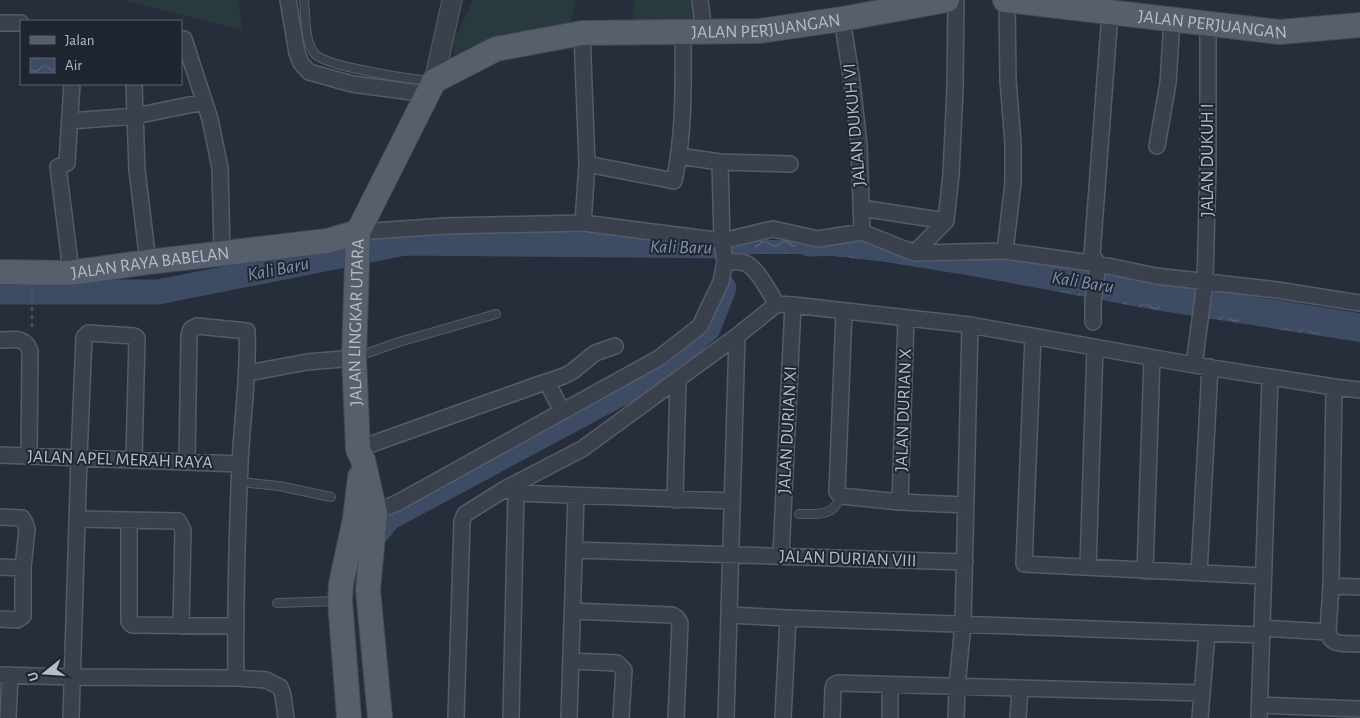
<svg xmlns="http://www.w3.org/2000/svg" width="1360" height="718" font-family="'Alegreya Sans',sans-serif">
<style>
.grass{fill:#283a3d}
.water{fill:url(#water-waves)}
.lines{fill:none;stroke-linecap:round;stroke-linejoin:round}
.river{stroke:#3d4b64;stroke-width:25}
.service-casing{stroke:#555c68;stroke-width:10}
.minor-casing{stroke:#555c68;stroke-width:18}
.tertiary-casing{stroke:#555c68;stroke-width:21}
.primary-casing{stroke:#434a56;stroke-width:26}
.path{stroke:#46575a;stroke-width:2.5;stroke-dasharray:4 4;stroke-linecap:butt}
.service{stroke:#3a414d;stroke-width:8}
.minor{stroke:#3a414d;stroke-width:15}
.tertiary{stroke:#3a414d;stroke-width:19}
.primary{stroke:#585f6c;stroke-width:24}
.labels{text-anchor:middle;stroke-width:4;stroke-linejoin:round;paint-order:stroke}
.street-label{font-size:18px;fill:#b6bcc8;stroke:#1f2632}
.water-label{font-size:19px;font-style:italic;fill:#8090ad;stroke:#1f2632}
</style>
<defs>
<pattern id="water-waves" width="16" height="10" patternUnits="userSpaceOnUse" patternTransform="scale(1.25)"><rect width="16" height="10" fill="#3d4b64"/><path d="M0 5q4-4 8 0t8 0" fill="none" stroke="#576379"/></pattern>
</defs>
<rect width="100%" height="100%" fill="#262e3c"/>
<path class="grass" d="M123,0h115l4,30z
M473,0h103l-6,24 -113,36 -5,-16z
M634,0h61l3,25h-65z"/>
<path class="water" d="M818,239l96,14 131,27 245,36 70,8v18l-205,-32 -240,-45 -100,-11h-87l-3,-13z"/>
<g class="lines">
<path class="river" d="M809,244l37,-1 514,83
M0,292h158l247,-49 337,3
M364,548l25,-30 261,-140 58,-49 16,-41"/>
<g class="service-casing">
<path id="service" d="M304,0c2,17 0,39 10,53 10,14 97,26 116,28
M356,357l43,-15 97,-28
M240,482l39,4 52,11
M799,514c19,0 34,3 42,-18
M277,603l61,-2"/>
</g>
<g class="minor-casing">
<path id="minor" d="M288,0l9,53 4,10 8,9 43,12 75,10
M700,0l4,32
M842,19l10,63 7,63 3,87
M0,23h21
M582,33l5,131 -4,59
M184,39l26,80 10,49 2,85
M134,84l3,86 11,92
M70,121l65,-5 69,-14
M1157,146l11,-63 4,-63
M679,156l41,6 70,2
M720,162l2,79 3,21c6,0 13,-1 20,1 12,4 25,31 32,41
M587,164l87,17c11,-49 9,-100 9,-149
M861,208l85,13
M358,232l88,-6 137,-3 139,18 51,-12 45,10 44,-7 52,21 91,-2 93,13 58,12 121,14 83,13
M1005,251l8,-68v-39l-5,-64 -1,-80
M914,253l32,-32 5,-47 4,-85 1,-89
M69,273v-18l-11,-88 9,-4 5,-79
M844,311l-7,181 4,4 59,6 65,3
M1093,322v-21l5,-37 -6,-9 18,-242
M1033,337l-9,227 239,12
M0,340c13,0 25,-4 30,11l-1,105
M1194,365l11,-83 3,-114v-144
M248,373l59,-11 47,-4
M547,382l15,29
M1334,387l-3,199 -3,46c2,15 20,11 32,12
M358,449l179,-64 27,-9 9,-5 22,-18 20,-7
M0,455l240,9
M187,462l2,-126 2,-7 6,-3 50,5c2,45 -5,88 -7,133 -3,71 -5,143 -4,214
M505,489l11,4 216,8
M675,500l3,-121
M900,502l6,-183
M368,515l29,-12 262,-145 41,-32 21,-44 4,-20
M0,517l22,1 3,5 2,6 -4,39v48l-6,4 -17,-1
M77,519l101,2 5,9 -2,96
M129,521v101l3,3 104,1
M574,550l391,12
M781,555l12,-250
M0,567l23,1
M1088,567l7,-220
M1145,571l7,-213
M1199,573l11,-206
M1331,586l29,1
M572,611l100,4 5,3 3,5 -4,95
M729,615l59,3 473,17
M1262,628l66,4
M571,661l46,2 7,7 -3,48
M0,675l73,2 163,1 30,2 14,7 3,8 3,23
M1260,705l100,4
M8,718l2,-43
M71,718l8,-260 5,-121 4,-4 46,3 3,2 -3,122
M456,718l6,-197 3,-7 40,-25 77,-40 155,-113 40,-32 16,1 177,20 224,40 140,22 26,3
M511,718l5,-225
M569,718l7,-222
M726,718l11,-382
M783,718l5,-100
M832,718l1,-29 1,-4 4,-2 363,10
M890,718v-33
M956,718l1,-32 6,-62 7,-299
M1018,718l2,-30
M1200,718l7,-85
M1259,718l11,-341"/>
</g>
<g class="tertiary-casing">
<path id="tertiary" d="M434,81l18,-81"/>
</g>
<g class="primary-casing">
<g id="primary">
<path id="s1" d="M1005,0l275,32 80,-7"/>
<path id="s2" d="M0,272l69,1 79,-11 179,-21 31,-9"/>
<path d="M349,718l-9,-117 1,-17 14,-65 5,-42"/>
<path id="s3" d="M380,718l-12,-128 7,-77 -12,-53 -5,-11 -4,-91 4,-126 76,-151 62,-32 86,-16 177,-2 83,-12 105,-19"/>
</g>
</g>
<path class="path" d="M32,291v40"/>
<use href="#service" class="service"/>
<use href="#minor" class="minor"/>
<use href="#tertiary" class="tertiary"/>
<use href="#primary" class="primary"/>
</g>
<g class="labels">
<g class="street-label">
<text dy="6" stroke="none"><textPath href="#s1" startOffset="209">JALAN PERJUANGAN</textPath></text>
<text dy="6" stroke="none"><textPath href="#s3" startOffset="1000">JALAN PERJUANGAN</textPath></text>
<text transform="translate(854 125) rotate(-95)" y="6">JALAN DUKUH VI</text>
<text transform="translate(1207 160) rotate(-90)" y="6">JALAN DUKUH I</text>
<text dy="6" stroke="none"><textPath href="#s2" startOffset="151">JALAN RAYA BABELAN</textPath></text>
<text dy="6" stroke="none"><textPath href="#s3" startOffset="399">JALAN LINGKAR UTARA</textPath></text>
<text transform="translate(903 410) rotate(-88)" y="6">JALAN DURIAN X</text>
<text transform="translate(787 430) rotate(-87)" y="6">JALAN DURIAN XI</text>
<text transform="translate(120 459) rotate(2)" y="6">JALAN APEL MERAH RAYA</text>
<text transform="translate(848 558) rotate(2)" y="6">JALAN DURIAN VIII</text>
</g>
<g class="water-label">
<text transform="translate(681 246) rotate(1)" y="7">Kali Baru</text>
<text transform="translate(278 268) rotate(-11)" y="7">Kali Baru</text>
<text transform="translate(1083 281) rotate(9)" y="7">Kali Baru</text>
</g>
</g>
<rect x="20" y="20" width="162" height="65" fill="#1f2632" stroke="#5b626e"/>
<rect x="30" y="36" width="25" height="8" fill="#585f6c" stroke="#5b626e"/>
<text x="65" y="45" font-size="15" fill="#b6bcc8">Jalan</text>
<rect x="30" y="58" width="25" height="15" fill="url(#water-waves)" stroke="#5b626e"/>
<text x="65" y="70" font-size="15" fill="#b6bcc8">Air</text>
<g transform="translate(45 673) rotate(253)" stroke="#1f2632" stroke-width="4" paint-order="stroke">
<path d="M0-4L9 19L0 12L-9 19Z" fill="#b6bcc8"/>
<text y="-8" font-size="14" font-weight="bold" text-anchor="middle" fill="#b6bcc8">U</text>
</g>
</svg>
